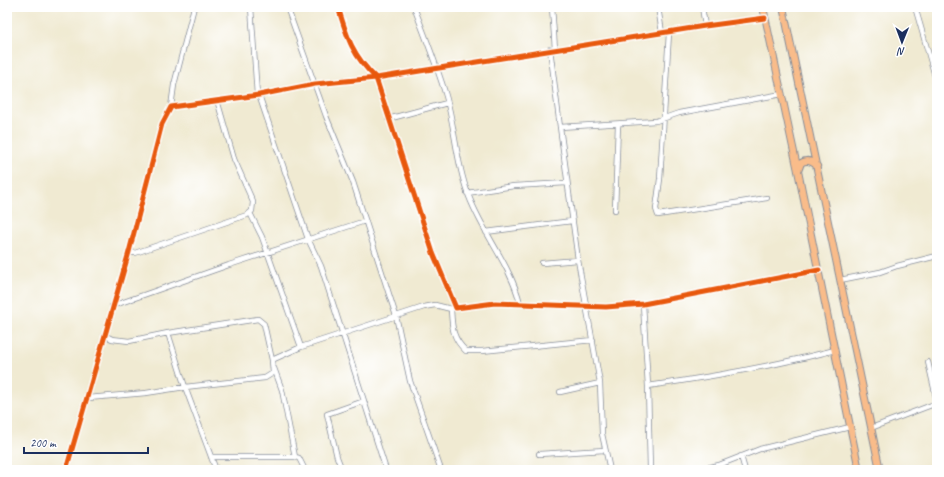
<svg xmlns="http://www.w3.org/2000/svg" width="944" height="477" font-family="Caveat,sans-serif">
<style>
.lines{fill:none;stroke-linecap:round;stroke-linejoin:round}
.minor-casing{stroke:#868c98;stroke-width:6}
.highway-casing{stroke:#868c98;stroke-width:8}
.minor{stroke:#fff;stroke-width:4.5}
.highway{stroke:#f9bc8a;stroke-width:6}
.cycleway-casing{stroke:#fff;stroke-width:8}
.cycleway{stroke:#e8590c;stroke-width:5}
</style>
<rect width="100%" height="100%" fill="#fff"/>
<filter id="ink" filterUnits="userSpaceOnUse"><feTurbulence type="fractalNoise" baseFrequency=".025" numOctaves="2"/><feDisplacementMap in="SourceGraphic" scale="8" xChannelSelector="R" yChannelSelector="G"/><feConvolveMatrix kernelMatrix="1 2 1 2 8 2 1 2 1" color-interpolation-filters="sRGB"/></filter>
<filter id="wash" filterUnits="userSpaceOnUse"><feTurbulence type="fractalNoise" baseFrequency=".012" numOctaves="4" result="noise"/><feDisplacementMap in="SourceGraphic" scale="16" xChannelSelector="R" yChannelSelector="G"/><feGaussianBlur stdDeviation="0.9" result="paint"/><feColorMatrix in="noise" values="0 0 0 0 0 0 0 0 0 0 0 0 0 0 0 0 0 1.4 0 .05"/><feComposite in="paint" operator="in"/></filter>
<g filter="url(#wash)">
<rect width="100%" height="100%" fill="#f0ead2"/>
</g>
<g filter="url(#ink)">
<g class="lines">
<g class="minor-casing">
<path id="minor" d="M251,7l6,88
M287,7l39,109 27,66 43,134 14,65 31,89
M338,7c9,30 14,48 38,71l57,175 23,55 39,-5 111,4 37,-3 176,-34
M414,7c11,29 23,59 32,89 9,31 10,65 21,95 13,39 43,72 53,112
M552,7l3,42
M658,7l4,26
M702,7l3,19
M915,7l22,76
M669,33l-9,146 -4,30 2,6 109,-17
M550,49l10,78
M259,95l49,144 13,27 65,204
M171,107l3,-22 20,-78
M388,119l59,-16
M467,193l47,-7 53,-3
M615,210l3,-86
M250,213l12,24 39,110
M486,232l86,-11
M129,252l6,1 112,-38 5,-4 1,-9 -19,-43 -17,-59
M542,263l36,-3
M840,280l40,-8 17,-6 40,-10
M643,304l5,82
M112,306l117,-41 136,-44
M453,308l-2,1c1,18 1,29 15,42h16l111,-11
M168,333l17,54 80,-9 8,-5 -1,-13 29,-13 123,-40 11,-2 16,4
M104,335l8,4 17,2 39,-8 90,-14 6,5 8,36
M928,362l9,39
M274,368l8,22 13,67
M560,392l40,-9
M88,398l58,-5 39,-6 31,83
M871,428l66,-25
M539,454l66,-4
M741,456l4,14
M211,457h84l4,1 6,12
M66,470l63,-218 33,-128 9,-17 88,-12 56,-11 61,-6 329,-52 60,-8
M342,470l-5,-13 -10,-43 37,-13
M610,470l-8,-36 -2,-51 -22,-123 -18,-133 96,-6 23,-8 103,-19
M650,470l-2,-84c63,-9 126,-20 187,-36
M698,470l21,-5 41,-16 90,-22"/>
</g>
<g class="highway-casing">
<path id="highway" d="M763,7l35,164 61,299
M783,7l97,463
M798,171l3,-8c6,-4 11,-2 16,3"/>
</g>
<use href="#minor" class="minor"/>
<use href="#highway" class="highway"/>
<g class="cycleway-casing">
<path id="cycleway" d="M338,7c9,30 14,48 38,71l57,175 23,55 39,-5 111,4 37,-3 176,-34
M66,470l63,-218 33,-128 9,-17 88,-12 56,-11 61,-6 329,-52 60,-8"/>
</g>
<use href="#cycleway" class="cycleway"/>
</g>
</g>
<rect width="944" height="477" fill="none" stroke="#fff" stroke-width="24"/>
<g transform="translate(902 42) rotate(181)" stroke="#ffffff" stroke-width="3" paint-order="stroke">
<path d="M0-3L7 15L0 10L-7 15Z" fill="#1b2f5e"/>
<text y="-6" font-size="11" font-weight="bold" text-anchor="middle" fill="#1b2f5e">N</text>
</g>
<path d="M24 447v6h124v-6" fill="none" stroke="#1b2f5e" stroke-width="2"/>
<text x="30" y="447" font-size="12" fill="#1b2f5e" stroke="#ffffff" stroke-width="3" paint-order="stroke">200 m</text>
</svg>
